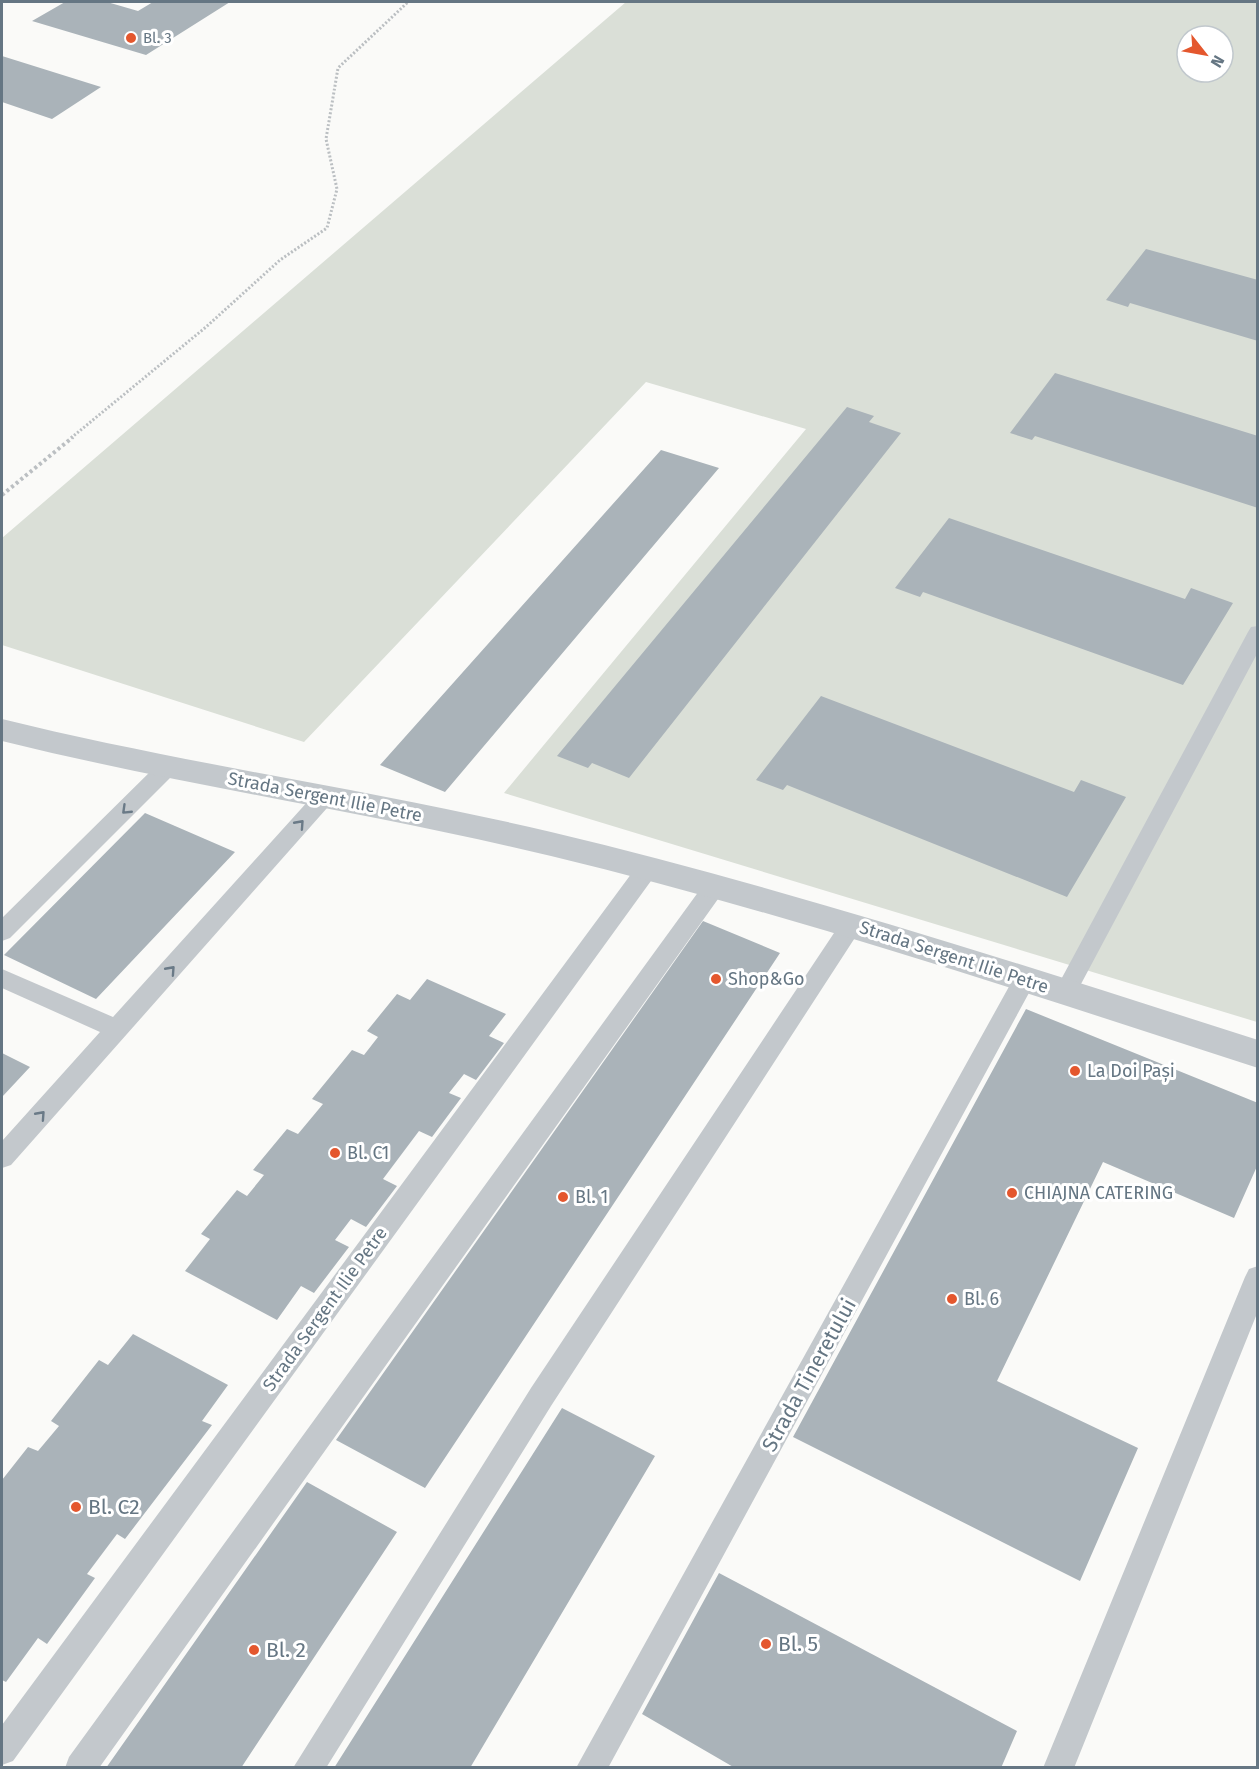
<svg xmlns="http://www.w3.org/2000/svg" width="1259" height="1769" font-family="'Fira Sans',sans-serif">
<style>
.green{fill:#dadfd7;fill-rule:evenodd}
.building{fill:#aab3b9}
.lines{fill:none;stroke-linecap:round;stroke-linejoin:round}
.path-far1{stroke:#bbbfc2;stroke-width:3;stroke-dasharray:2 2;stroke-linecap:butt}
.path{stroke:#bbbfc2;stroke-width:4;stroke-dasharray:3 3;stroke-linecap:butt}
.lane{fill:#c3c8cc;fill-rule:evenodd}
.street{fill:#c3c8cc;fill-rule:evenodd}
.oneway{stroke:#6a7a87}
.poi-dot{fill:#e4572e;stroke:#fff;stroke-width:2}
.labels{text-anchor:middle;stroke-width:6;stroke-linejoin:round;paint-order:stroke}
.far-poi-label{font-size:15px;fill:#657683;stroke:#fff;text-anchor:start}
.street-label{font-size:18px;fill:#657683;stroke:#fff}
.poi-label{font-size:18px;fill:#657683;stroke:#fff;text-anchor:start}
.near-street-label{font-size:21px;fill:#657683;stroke:#fff}
.near-poi-label{font-size:21px;fill:#657683;stroke:#fff;text-anchor:start}
</style>
<rect width="100%" height="100%" fill="#fafaf8"/>
<path class="green" d="M626,2h631v1020l-753,-229 302,-364 -160,-47 -342,360 -302,-97v-107zM1187,36h36v36h-36z"/>
<path class="building" d="M65,2h42l31,9 15,-9h77l-84,53 -114,-34z
M2,56l99,31 -49,32 -50,-17z
M1146,249l112,31v61l-128,-38 -2,4 -22,-7z
M1055,373l203,63v72l-223,-72 -3,4 -22,-7z
M847,407l27,9 -5,6 32,11 -272,345 -37,-15 -4,5 -31,-12z
M661,450l58,18 -274,324 -65,-27z
M949,518l236,81 6,-11 42,15 -50,82 -260,-93 -3,5 -25,-9z
M821,696l253,96 7,-12 45,17 -59,100 -280,-112 -4,5 -27,-10z
M145,813l90,39 -139,147 -92,-44z
M703,921l77,32 -355,535 -89,-48z
M427,979l79,35 -17,22 15,7 -28,37 -12,-6 -15,19 12,5 -29,39 -13,-6 -36,48 14,7 -31,41 -15,-8 -16,21 14,7 -35,46 -13,-7 -24,34 -92,-49 25,-32 -9,-5 36,-44 10,6 17,-21 -11,-5 34,-41 11,5 25,-30 -11,-5 40,-49 12,5 14,-18 -11,-6 30,-37 13,6z
M1026,1009l232,94v61l-24,54 -131,-56 -106,219 141,67 -58,133 -287,-144z
M2,1053l28,14 -28,30z
M133,1334l95,51 -26,36 10,4 -87,114 -8,-5 -30,40 8,4 -48,66 -9,-6 -32,44 -4,-2v-200l26,-33 10,4 21,-25 -8,-5 48,-61 9,5z
M562,1408l93,48 -185,312h-136z
M307,1482l90,50 -156,236h-135z
M719,1573l298,158 -16,37h-266l-93,-54z"/>
<g class="lines">
<path class="path-far1" d="M71,438l135,-111 74,-67 47,-32 10,-39 -11,-50 12,-71 70,-66"/>
<path class="path" d="M2,495l71,-58"/>
<path class="lane" d="M1258,626v26l-185,347 -8,3 -8,-3 -4,-6 4,-6 191,-355 3,-5z
M167,760l8,3 3,5 -3,5 -165,165 -8,3v-23l157,-155z
M327,786l8,3 3,5 -3,5 -324,366 -9,3v-27l98,-109 -98,-44v-19l111,48 206,-228z
M648,860l8,2 3,6 -3,6 -643,887 -11,4v-40l638,-863z
M715,878l8,2 3,6 -3,6 -624,876h-34l4,-11 638,-877z
M852,915l8,3 3,6 -3,6 -309,476 -225,362h-33l238,-380 313,-470z
M1024,971l8,3 4,6 -428,788h-32l440,-794z
M1258,1266v45l-184,457h-31l202,-491 4,-8z"/>
<path class="street" d="M2,719c182,45 367,70 549,113 239,57 472,133 707,208v28c-235,-76 -467,-154 -707,-212 -182,-44 -367,-70 -549,-115z"/>
</g>
<defs><path id="oneway-chevron" d="M-2-3.5L2.5 0L-2 3.5" fill="none" stroke-width="1.6" stroke-linecap="round" stroke-linejoin="round" transform="scale(1.5)"/></defs>
<g class="oneway">
<use href="#oneway-chevron" transform="translate(126 810) rotate(136)"/>
<use href="#oneway-chevron" transform="translate(300 824) rotate(-48)"/>
<use href="#oneway-chevron" transform="translate(171 970) rotate(-48)"/>
<use href="#oneway-chevron" transform="translate(41 1115) rotate(-48)"/>
</g>
<g class="poi-dot">
<circle cx="131" cy="38" r="6"/>
<circle cx="716" cy="979" r="6"/>
<circle cx="1075" cy="1071" r="6"/>
<circle cx="335" cy="1153" r="6"/>
<circle cx="1012" cy="1193" r="6"/>
<circle cx="563" cy="1197" r="6"/>
<circle cx="952" cy="1299" r="6"/>
<circle cx="76" cy="1507" r="6"/>
<circle cx="766" cy="1644" r="6"/>
<circle cx="254" cy="1650" r="6"/>
</g>
<g class="labels">
<g class="far-poi-label">
<text x="143" y="43">Bl. 3</text>
</g>
<g class="street-label">
<text transform="translate(325 797) rotate(11)" y="6">Strada Sergent Ilie Petre</text>
<text transform="translate(954 957) rotate(18)" y="6">Strada Sergent Ilie Petre</text>
<text transform="translate(325 1309) rotate(-54)" y="6">Strada Sergent Ilie Petre</text>
</g>
<g class="poi-label">
<text x="728" y="985">Shop&amp;Go</text>
<text x="1087" y="1077">La Doi Pași</text>
<text x="347" y="1159">Bl. C1</text>
<text x="1024" y="1199">CHIAJNA CATERING</text>
<text x="575" y="1203">Bl. 1</text>
<text x="964" y="1305">Bl. 6</text>
</g>
<g class="near-street-label">
<text transform="translate(809 1375) rotate(-61)" y="7">Strada Tineretului</text>
</g>
<g class="near-poi-label">
<text x="88" y="1514">Bl. C2</text>
<text x="778" y="1651">Bl. 5</text>
<text x="266" y="1657">Bl. 2</text>
</g>
</g>
<rect width="1259" height="1769" fill="none" stroke="#657683" stroke-width="6"/>
<g transform="translate(1205 54) rotate(121)"><circle r="28" fill="#ffffff" stroke="#c1c8cd" stroke-width="1.5"/>
<path d="M0-4.5L10 22L0 15L-10 22Z" fill="#e4572e"/>
<text y="-9" font-size="16" font-weight="bold" text-anchor="middle" fill="#657683">N</text>
</g>
</svg>
